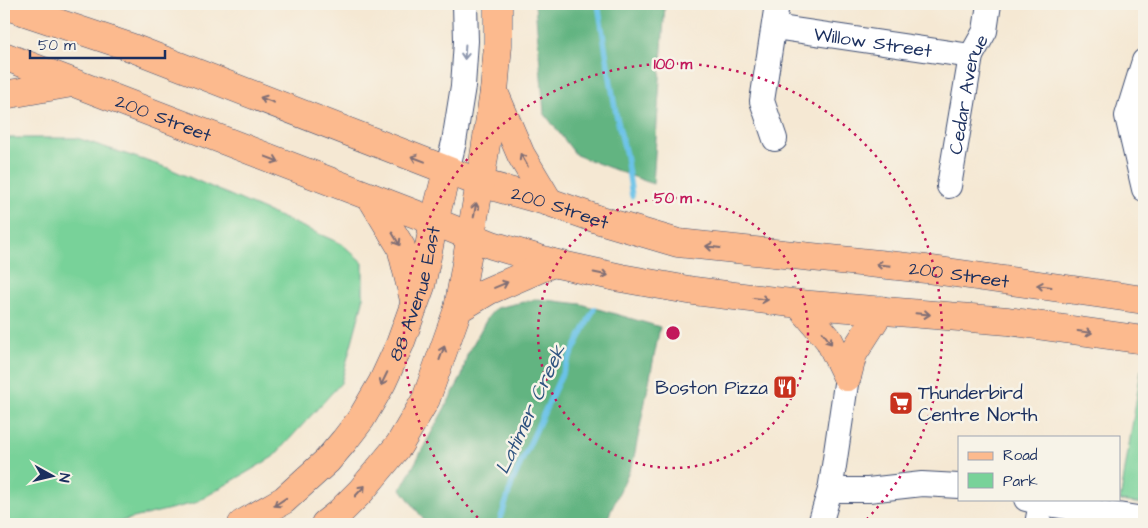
<svg xmlns="http://www.w3.org/2000/svg" width="1148" height="528" font-family="'Architects Daughter',sans-serif">
<style>
.green{fill:#78d299;stroke:#4a807c}
.forest{fill:#62b481;stroke:#3e7270}
.lines{fill:none;stroke-linecap:round;stroke-linejoin:round}
.stream{stroke:#6ac2e8;stroke-width:5.5}
.minor-casing{stroke:#3c4b70;stroke-width:26}
.major-casing{stroke:#3c4b70;stroke-width:29}
.highway-casing{stroke:#3c4b70;stroke-width:29}
.minor{stroke:#fff;stroke-width:24}
.major{stroke:#fcba8e;stroke-width:28}
.highway{stroke:#fcba8e;stroke-width:28}
.oneway{stroke:#8d97ae}
.oneway2{stroke:#806e74}
.ring{fill:none;stroke:#c2185b;stroke-width:2.5;stroke-dasharray:2.5 5}
.labels{text-anchor:middle;stroke-width:5;stroke-linejoin:round;paint-order:stroke}
.street-label{font-size:19px;fill:#1b2f5e;stroke:#f7f3e8}
.poi-label{font-size:19px;fill:#1b2f5e;stroke:#f7f3e8;text-anchor:end}
.water-label{font-size:20px;font-style:italic;fill:#2f5480;stroke:#f7f3e8}
.centre{fill:#c2185b;stroke:#f7f3e8;stroke-width:2.5}
.ring-label{font-size:15px;text-anchor:middle;font-weight:bold;fill:#c2185b;stroke:#f7f3e8;stroke-width:5;stroke-linejoin:round;paint-order:stroke}
</style>
<rect width="100%" height="100%" fill="#f7f3e8"/>
<filter id="ink" filterUnits="userSpaceOnUse"><feTurbulence type="fractalNoise" baseFrequency=".02" numOctaves="2"/><feDisplacementMap in="SourceGraphic" scale="10" xChannelSelector="R" yChannelSelector="G"/><feConvolveMatrix kernelMatrix="1 2 1 2 8 2 1 2 1" color-interpolation-filters="sRGB"/></filter>
<filter id="wash" filterUnits="userSpaceOnUse"><feTurbulence type="fractalNoise" baseFrequency=".0096" numOctaves="4" result="noise"/><feDisplacementMap in="SourceGraphic" scale="20" xChannelSelector="R" yChannelSelector="G"/><feGaussianBlur stdDeviation="1.12" result="paint"/><feColorMatrix in="noise" values="0 0 0 0 0 0 0 0 0 0 0 0 0 0 0 0 0 1.4 0 .05"/><feComposite in="paint" operator="in"/></filter>
<g filter="url(#wash)">
<rect width="100%" height="100%" fill="#f5e8d3"/>
<path class="green" d="M8,138h69l91,30 174,76 21,19v38l-22,82 -68,74 -78,46 -86,21h-105v-385z
M1141,370h3v134l-24,-3z"/>
<path class="forest" d="M535,4h130l-12,180 -77,-29 -32,-42z
M537,299l44,5 79,23 -27,135 -28,62h-178l-26,-35 61,-113 5,-21 21,-38 8,-9z"/>
<g class="lines">
<path class="stream" d="M598,4l18,110 10,41 6,41
M499,524l14,-44 53,-115 28,-56"/>
</g>
</g>
<g filter="url(#ink)">
<g class="lines">
<g class="minor-casing">
<g id="minor">
<path id="s1" d="M774,27l197,29"/>
<path d="M1144,61l-17,55 17,73"/>
<path d="M775,139l-13,-38 15,-97"/>
<path d="M447,171l7,-29 9,-56 3,-45 -1,-37"/>
<path id="s2" d="M949,186l22,-130 14,-25 4,-27"/>
<path d="M830,490h38l54,-6 37,2"/>
<path d="M1026,499l15,4 103,16"/>
<path d="M820,524l10,-34 4,-24 13,-89"/>
<path d="M1037,524l4,-21"/>
</g>
</g>
<g class="major-casing">
<g id="major">
<path id="s3" d="M4,5l126,42 350,136 69,19 51,18 78,23 248,26 218,31"/>
<path id="s4" d="M4,56l414,159 74,30 61,18 68,15 73,13 105,13 209,17 136,19"/>
<path d="M494,92l27,63 28,47"/>
<path d="M371,197l30,50 13,53"/>
<path d="M799,304l30,36 18,37"/>
<path d="M458,309l30,-18 65,-28"/>
<path d="M847,377l6,-23 28,-44"/>
<path id="s5" d="M242,524l42,-24 43,-39 17,-20 17,-22 21,-36 18,-39 21,-58 13,-64 13,-51"/>
<path d="M325,524l14,-11 22,-22 38,-46 27,-46 32,-90 22,-126 14,-91 4,-47v-41"/>
</g>
</g>
<g class="highway-casing">
<path id="highway" d="M4,95l68,-12"/>
</g>
<use href="#minor" class="minor"/>
<use href="#major" class="major"/>
<use href="#highway" class="highway"/>
</g>
<defs><path id="oneway-shaft" d="M-6 0H5M1.5-3L5.5 0L1.5 3" fill="none" stroke-width="1.6" stroke-linecap="round" stroke-linejoin="round" transform="scale(1.25)"/></defs>
<use class="oneway" href="#oneway-shaft" transform="translate(465 52) rotate(93)"/>
<g class="oneway2">
<use href="#oneway-shaft" transform="translate(267 100) rotate(-159)"/>
<use href="#oneway-shaft" transform="translate(272 159) rotate(21)"/>
<use href="#oneway-shaft" transform="translate(418 159) rotate(-159)"/>
<use href="#oneway-shaft" transform="translate(524 160) rotate(-120)"/>
<use href="#oneway-shaft" transform="translate(475 210) rotate(-80)"/>
<use href="#oneway-shaft" transform="translate(396 239) rotate(59)"/>
<use href="#oneway-shaft" transform="translate(713 247) rotate(-173)"/>
<use href="#oneway-shaft" transform="translate(883 265) rotate(-174)"/>
<use href="#oneway-shaft" transform="translate(601 274) rotate(12)"/>
<use href="#oneway-shaft" transform="translate(501 285) rotate(-23)"/>
<use href="#oneway-shaft" transform="translate(1044 286) rotate(-172)"/>
<use href="#oneway-shaft" transform="translate(761 299) rotate(7)"/>
<use href="#oneway-shaft" transform="translate(923 314) rotate(5)"/>
<use href="#oneway-shaft" transform="translate(1085 332) rotate(8)"/>
<use href="#oneway-shaft" transform="translate(827 338) rotate(53)"/>
<use href="#oneway-shaft" transform="translate(442 353) rotate(-70)"/>
<use href="#oneway-shaft" transform="translate(384 379) rotate(116)"/>
<use href="#oneway-shaft" transform="translate(360 491) rotate(-47)"/>
<use href="#oneway-shaft" transform="translate(280 502) rotate(146)"/>
</g>
</g>
<g class="ring">
<circle cx="673" cy="333" r="135"/>
<path d="M483 523A269 269 0 1 1 863 523"/>
</g>
<defs>
<g id="restaurant-square" transform="scale(1.25)"><rect x="-9" y="-9" width="18" height="18" rx="4" fill="#c8321e" stroke="#f7f3e8"/><path d="M-5-6h1v4h1v-4h1v4h1v-4h1v5L-1.5 .5V6h-2V.5L-5-1ZM5-6V6H3V1.5H1.5Q1.5-4 5-6Z" fill="#fff"/></g>
<g id="supermarket-square" transform="scale(1.25)"><rect x="-9" y="-9" width="18" height="18" rx="4" fill="#c8321e" stroke="#f7f3e8"/><path d="M-6-5.5h2.5l.6 2H6L4.5 2H-2.5L-4.4-4H-6ZM-1.5 3.2a1.3 1.3 0 1 0 .1 0ZM3 3.2a1.3 1.3 0 1 0 .1 0Z" fill="#fff"/></g>
</defs>
<g fill-rule="evenodd">
<use href="#restaurant-square" x="785" y="387"/>
<use href="#supermarket-square" x="901" y="403"/>
</g>
<g class="labels">
<g class="street-label">
<text dy="7" stroke="none"><textPath href="#s1" startOffset="100">Willow Street</textPath></text>
<text dy="7" stroke="none"><textPath href="#s2" startOffset="94">Cedar Avenue</textPath></text>
<text dy="7" stroke="none"><textPath href="#s4" startOffset="171">200 Street</textPath></text>
<text dy="7" stroke="none"><textPath href="#s3" startOffset="592">200 Street</textPath></text>
<text dy="7" stroke="none"><textPath href="#s3" startOffset="998">200 Street</textPath></text>
<text dy="7" stroke="none"><textPath href="#s5" startOffset="298">88 Avenue East</textPath></text>
</g>
<g class="poi-label">
<text x="768" y="394">Boston Pizza</text>
<text x="918" y="399" text-anchor="start">Thunderbird<tspan x="918" dy="22">Centre North</tspan></text>
</g>
<g class="water-label">
<text transform="translate(530 409) rotate(-65)" y="7">Latimer Creek</text>
</g>
</g>
<circle cx="673" cy="333" r="8" class="centre"/>
<g class="ring-label">
<text x="673" y="69">100 m</text>
<text x="673" y="203">50 m</text>
</g>
<rect width="1148" height="528" fill="none" stroke="#f7f3e8" stroke-width="20"/>
<rect x="958" y="436" width="162" height="65" fill="#f7f3e8" stroke="#9fa5b1"/>
<rect x="968" y="452" width="25" height="8" fill="#fcba8e" stroke="#9fa5b1"/>
<text x="1003" y="460" font-size="15" fill="#1b2f5e">Road</text>
<rect x="968" y="473" width="25" height="15" fill="#78d299" stroke="#9fa5b1"/>
<text x="1003" y="486" font-size="15" fill="#1b2f5e">Park</text>
<g transform="translate(52 476) rotate(98)" stroke="#f7f3e8" stroke-width="4" paint-order="stroke">
<path d="M0-4L9 19L0 12L-9 19Z" fill="#1b2f5e"/>
<text y="-8" font-size="14" font-weight="bold" text-anchor="middle" fill="#1b2f5e">N</text>
</g>
<path d="M30 50v8h135v-8" fill="none" stroke="#1b2f5e" stroke-width="2.5"/>
<text x="38" y="50" font-size="15" fill="#1b2f5e" stroke="#f7f3e8" stroke-width="4" paint-order="stroke">50 m</text>
</svg>
